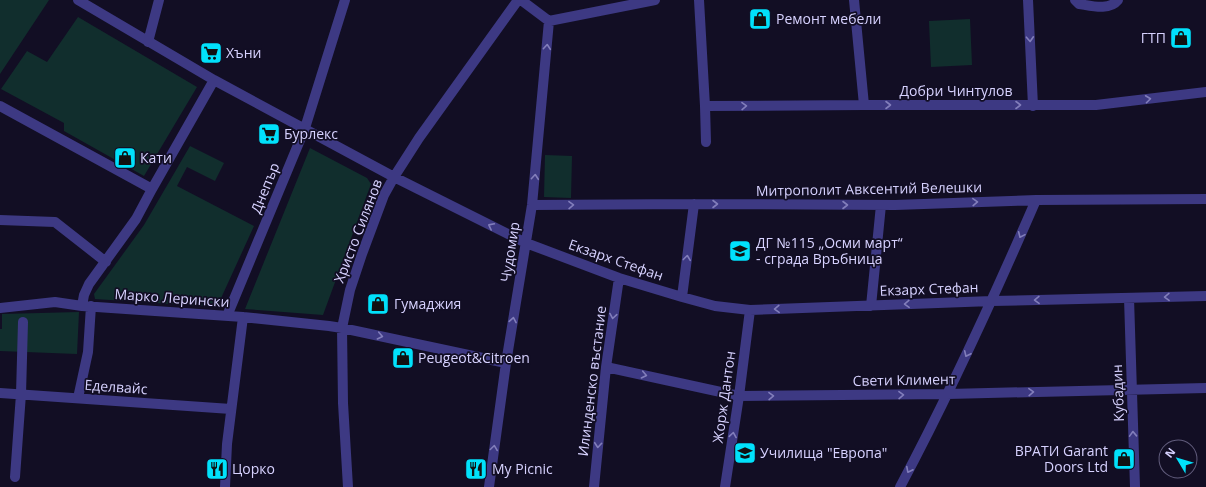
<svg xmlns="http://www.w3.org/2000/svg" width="1206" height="487" font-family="'Open Sans',sans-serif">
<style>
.green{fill:#112e2d}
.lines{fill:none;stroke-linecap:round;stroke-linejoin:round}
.minor{stroke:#3d3983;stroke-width:10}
.oneway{stroke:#827ebb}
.labels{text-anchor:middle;stroke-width:3.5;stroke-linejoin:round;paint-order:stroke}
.poi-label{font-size:14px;fill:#d7d2ff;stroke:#120e24;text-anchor:start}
.street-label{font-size:14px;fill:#d7d2ff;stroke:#120e24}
</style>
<rect width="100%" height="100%" fill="#120e24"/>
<path class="green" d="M0,0h49l-49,74z
M78,17l119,70 -53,89 -80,-45v-8l-63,-34 26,-38 20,11z
M970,19l2,46 -41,2 -2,-46z
M190,146l34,17 -9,18 -28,-14 -10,19 77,40 -37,81 -122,-8 -1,-5 50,-69z
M310,148l57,30 4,6 -48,131 -78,-6z
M545,155l27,1 -1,42 -27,-1z
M79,312l-2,42 -77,-3v-22h2v-15z"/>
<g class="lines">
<path class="minor" d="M78,0l136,80 180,97 132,66 93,35 63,19 33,9 35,4 242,-9 214,-5
M521,0l28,21 106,-21
M699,0l6,106 1,36
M854,0l10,105
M1028,0l5,106
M1075,0l4,4c13,2 30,7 39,-4
M148,42l11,-42
M0,106l152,83 -16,30 -47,65 -5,11 -2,11
M705,106l159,-1h232l110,-13
M152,189l62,-109
M532,205l162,-1 201,1 141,-5 170,-1
M0,220l55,2 51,40
M682,297l12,-93
M1129,298l6,189
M871,306l10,-101
M0,308l55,-6 27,4 161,11 86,9 13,2 164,35
M227,316l78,-188 40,-128
M606,367l133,29 209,-2 258,-6
M0,393l231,16
M78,398l10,-46 3,-46
M15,477l6,-83 2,-72
M225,487l2,-43 16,-127
M348,487l-5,-84 -1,-75 8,-38 12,-36 22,-59 10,-18 25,-39 99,-138
M489,487l17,-124 26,-158 17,-184
M594,487l12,-120 13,-89
M725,487l14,-91 11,-86
M900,487c50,-94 94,-190 136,-287"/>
</g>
<defs><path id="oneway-chevron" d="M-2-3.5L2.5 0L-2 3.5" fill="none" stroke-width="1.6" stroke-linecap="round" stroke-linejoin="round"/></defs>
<g class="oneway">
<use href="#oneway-chevron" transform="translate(1030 39) rotate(87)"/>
<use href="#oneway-chevron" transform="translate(547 47) rotate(-85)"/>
<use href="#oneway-chevron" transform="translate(1148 99) rotate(-7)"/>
<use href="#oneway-chevron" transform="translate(888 105)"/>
<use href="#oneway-chevron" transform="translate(1018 105)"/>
<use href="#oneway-chevron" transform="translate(744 106) rotate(-1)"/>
<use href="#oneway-chevron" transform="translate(535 177) rotate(-85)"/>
<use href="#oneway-chevron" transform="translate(975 202) rotate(-2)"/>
<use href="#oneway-chevron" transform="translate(715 204)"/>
<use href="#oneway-chevron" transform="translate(571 205) rotate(-1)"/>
<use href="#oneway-chevron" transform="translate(845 205)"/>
<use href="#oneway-chevron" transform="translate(491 226) rotate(-153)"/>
<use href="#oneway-chevron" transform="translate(1021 235) rotate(114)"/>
<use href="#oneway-chevron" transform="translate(687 258) rotate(-83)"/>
<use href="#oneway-chevron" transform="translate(1167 297) rotate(179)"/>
<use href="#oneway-chevron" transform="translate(1037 300) rotate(179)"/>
<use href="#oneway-chevron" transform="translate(907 304) rotate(178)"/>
<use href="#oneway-chevron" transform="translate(777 309) rotate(178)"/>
<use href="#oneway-chevron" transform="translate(613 316) rotate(99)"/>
<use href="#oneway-chevron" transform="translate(513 320) rotate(-80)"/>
<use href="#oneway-chevron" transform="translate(380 336) rotate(12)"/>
<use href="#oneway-chevron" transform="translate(967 354) rotate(115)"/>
<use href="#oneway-chevron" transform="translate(644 375) rotate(12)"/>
<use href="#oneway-chevron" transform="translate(1031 392) rotate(-2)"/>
<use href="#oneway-chevron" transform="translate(901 395) rotate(-1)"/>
<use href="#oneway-chevron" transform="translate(771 396) rotate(-1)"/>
<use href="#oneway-chevron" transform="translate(1133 434) rotate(-92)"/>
<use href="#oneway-chevron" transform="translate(733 435) rotate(-81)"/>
<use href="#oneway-chevron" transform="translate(598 445) rotate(95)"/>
<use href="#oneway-chevron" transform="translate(494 448) rotate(-82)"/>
<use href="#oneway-chevron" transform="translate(909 470) rotate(117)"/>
</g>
<defs>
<g id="shop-square" transform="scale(1.15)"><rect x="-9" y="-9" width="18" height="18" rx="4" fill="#01e1fb" stroke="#120e24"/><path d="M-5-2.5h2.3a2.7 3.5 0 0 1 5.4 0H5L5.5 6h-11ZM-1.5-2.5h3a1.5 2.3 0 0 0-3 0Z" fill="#111"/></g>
<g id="supermarket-square" transform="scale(1.15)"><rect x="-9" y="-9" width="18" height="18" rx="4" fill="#01e1fb" stroke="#120e24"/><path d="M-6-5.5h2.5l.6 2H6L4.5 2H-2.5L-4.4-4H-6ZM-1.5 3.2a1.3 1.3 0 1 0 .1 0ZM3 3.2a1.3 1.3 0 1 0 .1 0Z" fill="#111"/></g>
<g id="school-square" transform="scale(1.15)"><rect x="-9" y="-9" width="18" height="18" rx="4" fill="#01e1fb" stroke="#120e24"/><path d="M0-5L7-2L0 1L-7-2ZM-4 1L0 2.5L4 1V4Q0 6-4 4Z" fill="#111"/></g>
<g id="restaurant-square" transform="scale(1.15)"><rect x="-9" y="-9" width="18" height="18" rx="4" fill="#01e1fb" stroke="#120e24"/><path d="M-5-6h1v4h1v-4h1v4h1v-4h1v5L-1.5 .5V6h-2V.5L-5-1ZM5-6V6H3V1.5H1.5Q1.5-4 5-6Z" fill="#111"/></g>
</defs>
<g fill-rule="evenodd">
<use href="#shop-square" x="760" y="19"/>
<use href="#shop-square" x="1181" y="38"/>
<use href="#supermarket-square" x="211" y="53"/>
<use href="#supermarket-square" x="269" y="134"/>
<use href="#shop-square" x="125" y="158"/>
<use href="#school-square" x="740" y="251"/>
<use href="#shop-square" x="378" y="304"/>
<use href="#shop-square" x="403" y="358"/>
<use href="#school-square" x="745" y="453"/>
<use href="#shop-square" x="1124" y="459"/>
<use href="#restaurant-square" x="217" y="469"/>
<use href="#restaurant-square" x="476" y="469"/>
</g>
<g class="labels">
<g class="poi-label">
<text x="776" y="24">Ремонт мебели</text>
<text x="1166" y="43" text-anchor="end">ГТП</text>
<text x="226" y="58">Хъни</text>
<text x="284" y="139">Бурлекс</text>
<text x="140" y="163">Кати</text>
<text x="756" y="248">ДГ №115 „Осми март“<tspan x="756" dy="16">- сграда Връбница</tspan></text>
<text x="394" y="309">Гумаджия</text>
<text x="418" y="363">Peugeot&amp;Citroen</text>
<text x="1108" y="456" text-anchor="end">ВРАТИ Garant<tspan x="1108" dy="16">Doors Ltd</tspan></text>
<text x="760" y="458">Училища "Европа"</text>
<text x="232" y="474">Цорко</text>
<text x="492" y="474">My Picnic</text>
</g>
<g class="street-label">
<text x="956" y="96">Добри Чинтулов</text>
<text transform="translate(265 188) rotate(-68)" y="5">Днепър</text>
<text transform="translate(869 189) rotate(-1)" y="5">Митрополит Авксентий Велешки</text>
<text transform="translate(358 231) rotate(-69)" y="5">Христо Силянов</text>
<text transform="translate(510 252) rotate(-81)" y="5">Чудомир</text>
<text transform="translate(616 260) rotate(19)" y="5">Екзарх Стефан</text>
<text transform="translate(929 289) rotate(-2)" y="5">Екзарх Стефан</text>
<text transform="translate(172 298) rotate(4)" y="5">Марко Лерински</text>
<text transform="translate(904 380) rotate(-1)" y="5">Свети Климент</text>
<text transform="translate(592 381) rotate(-83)" y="5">Илинденско въстание</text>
<text transform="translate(116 387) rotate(4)" y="5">Еделвайс</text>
<text transform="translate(1118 393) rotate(-92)" y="5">Кубадин</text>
<text transform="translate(724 397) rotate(-82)" y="5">Жорж Дантон</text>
</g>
</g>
<g transform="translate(1178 459) rotate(308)"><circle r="19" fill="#120e24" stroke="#615c7c"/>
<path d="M0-3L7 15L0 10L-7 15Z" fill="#01e1fb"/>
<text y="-6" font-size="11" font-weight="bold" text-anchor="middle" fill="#d7d2ff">N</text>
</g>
</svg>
